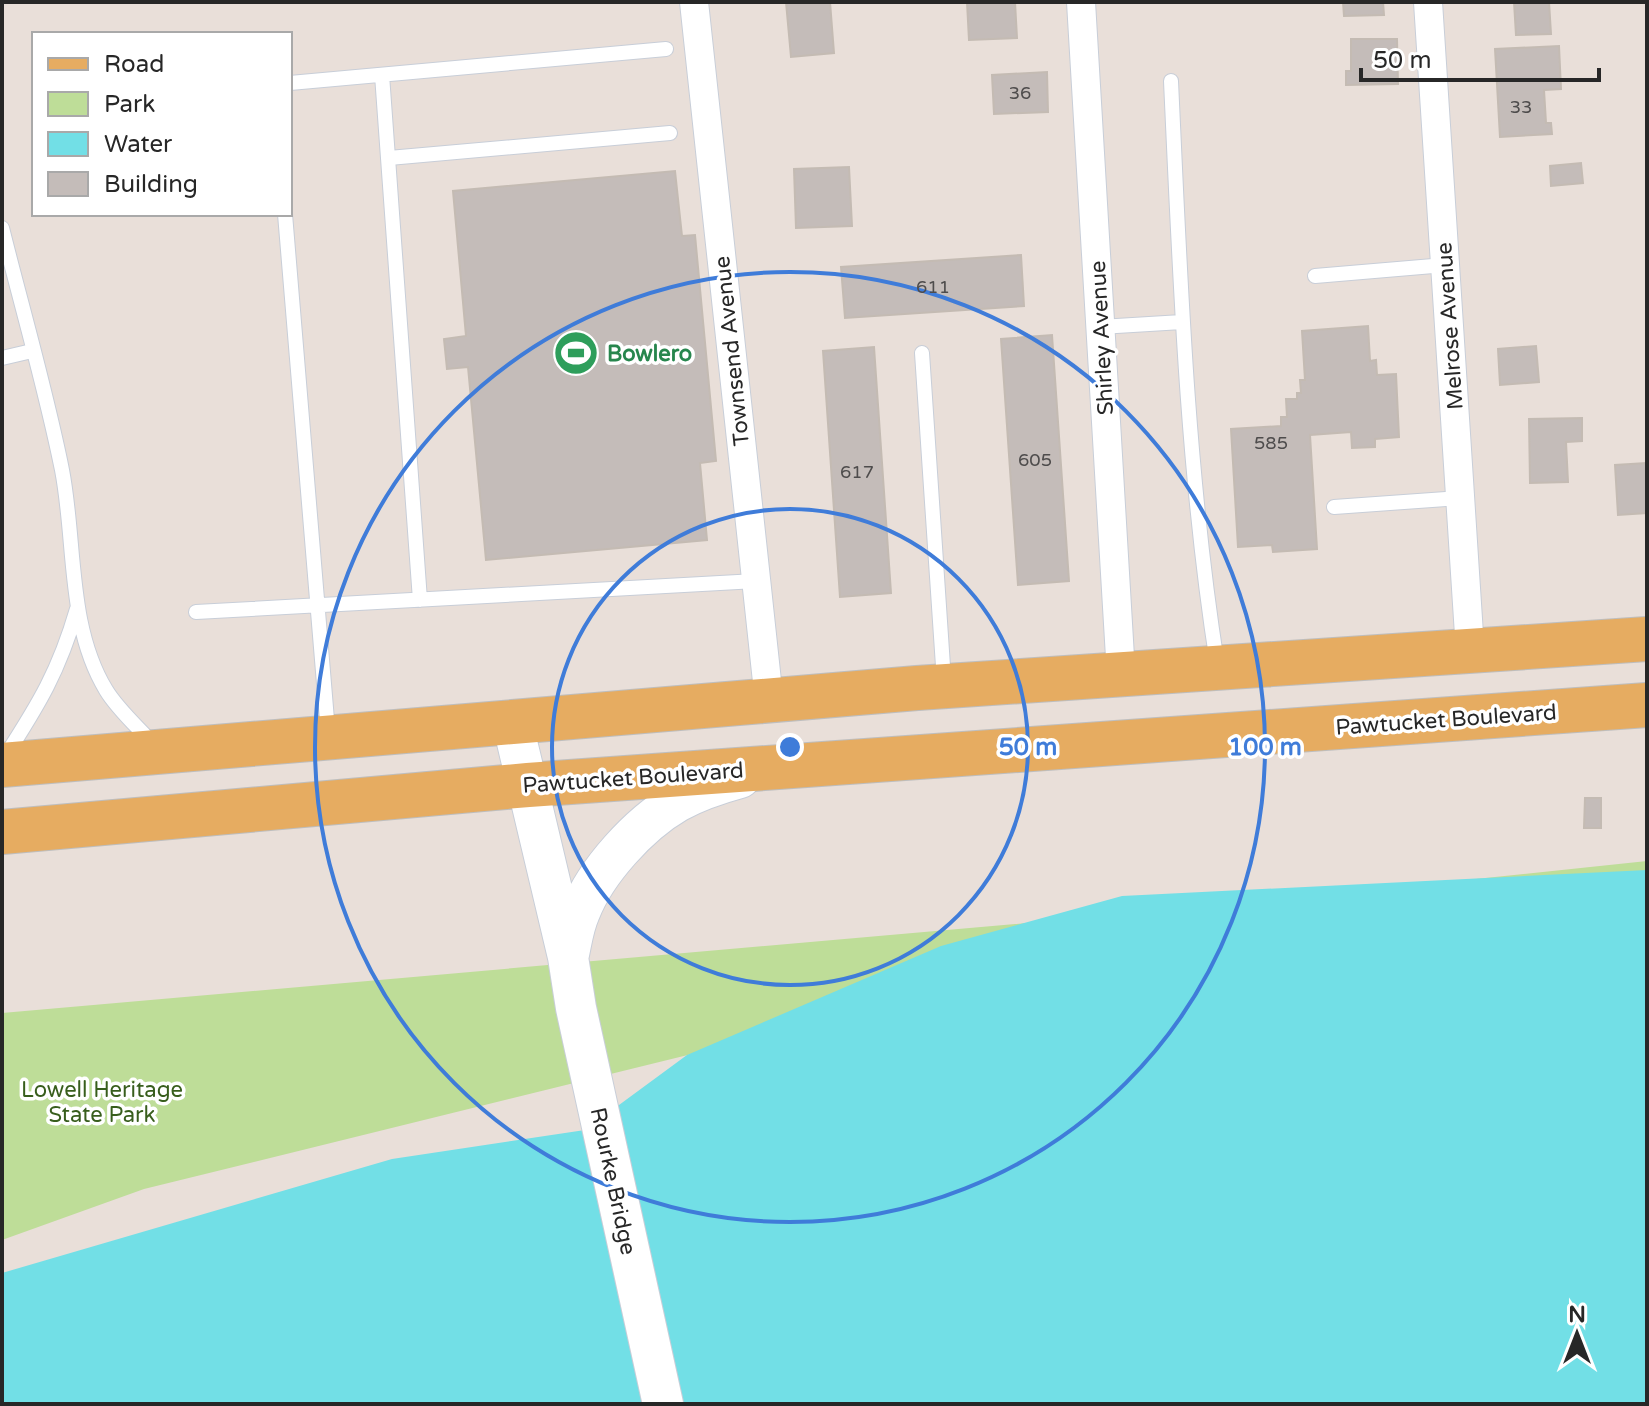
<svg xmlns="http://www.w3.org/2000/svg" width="1649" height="1406" font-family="'Varela Round',sans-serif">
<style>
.green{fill:#bedd98}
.water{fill:#72dfe6}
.building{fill:#c4bcb9;stroke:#c4bbb3;stroke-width:2}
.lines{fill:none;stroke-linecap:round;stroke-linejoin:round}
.lane-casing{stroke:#c8ced8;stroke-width:16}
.street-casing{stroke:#c8ced8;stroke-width:30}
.secondary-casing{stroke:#c8ced8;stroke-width:42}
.primary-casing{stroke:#bebebe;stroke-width:46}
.lane{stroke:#fff;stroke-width:14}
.street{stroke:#fff;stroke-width:28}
.secondary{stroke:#fff;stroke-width:40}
.primary{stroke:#e6ac61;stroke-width:44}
.ring{fill:none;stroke:#3f7cd9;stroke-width:4}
.labels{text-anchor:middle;stroke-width:7;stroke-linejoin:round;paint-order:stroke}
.number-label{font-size:18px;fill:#4e4c4c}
.street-label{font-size:22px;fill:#272727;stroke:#fff}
.leisure-label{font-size:22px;font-weight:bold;fill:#27864d;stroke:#fff;text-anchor:start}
.park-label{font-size:22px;fill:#385e1d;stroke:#fff}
.centre{fill:#3f7cd9;stroke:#fff;stroke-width:4}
.ring-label{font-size:24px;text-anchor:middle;font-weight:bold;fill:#3f7cd9;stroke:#fff;stroke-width:7;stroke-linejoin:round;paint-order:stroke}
</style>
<rect width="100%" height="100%" fill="#e9dfd9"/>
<path class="green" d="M1647,861v57l-825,104 -678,167 -142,51v-227l1196,-105z"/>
<path class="water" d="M1647,870v534h-1645v-131l390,-114 193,-29 102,-75 254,-109 181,-50z"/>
<path class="building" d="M786,2h44l4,51 -43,4z
M967,2h48l2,36 -48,2z
M1343,2h40l1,13 -40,1z
M1514,2h35l2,32 -35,1z
M1351,39h46l1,45 -52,1v-14h5z
M1559,46l2,43 -17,1 2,33h5l1,11 -52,3 -5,-88z
M1047,72l1,40 -54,2 -2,-39z
M1581,163l2,20 -32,3 -1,-20z
M849,167l3,59 -56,2 -2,-59z
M675,171l7,65 13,-1 21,226 -16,2 7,77 -221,20 -18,-193 -21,2 -3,-30 22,-3 -13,-145z
M1021,255l3,51 -179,12 -4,-51z
M1368,326l2,35 6,-1 1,15 19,-1 3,63 -24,2v8l-23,1 -1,-16 -41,3 7,114 -44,3 -1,-7 -34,2 -7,-118 50,-3v-9h6l-1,-18h11v-6h4l-1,-13h5l-3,-49z
M1052,335l17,246 -51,4 -17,-246z
M1536,346l3,36 -39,3 -2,-36z
M874,347l17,246 -51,4 -17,-246z
M1582,418v23l-16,1 2,40 -38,1 -1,-64z
M1646,463l1,50 -29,2 -3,-50z
M1585,798h16v30h-17z"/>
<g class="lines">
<g class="lane-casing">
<path id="lane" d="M382,75l38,525
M1171,81c9,195 16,390 46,582
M290,83l376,-34
M389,158l281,-25
M285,214l43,518
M2,228c20,80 44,162 60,242 14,72 5,156 44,220 12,20 33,38 48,55
M1315,276l130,-11
M1100,327l82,-5
M922,353l22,328
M2,358l30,-7
M1334,507l126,-9
M196,612l560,-31
M4,758c35,-54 55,-87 73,-149"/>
</g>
<g class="street-casing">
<path id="street" d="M694,2l75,698
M1081,2l40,672
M1428,2l42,648"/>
</g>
<g class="secondary-casing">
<path id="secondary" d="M512,721l56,236 8,51 87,396
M569,954c3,-14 5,-29 11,-42 16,-41 59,-88 97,-110 20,-11 41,-18 63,-24"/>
</g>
<g class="primary-casing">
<path id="primary" d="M2,765l915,-77 730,-49
M2,832l526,-47 1119,-80"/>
</g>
<use href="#lane" class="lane"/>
<use href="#street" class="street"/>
<use href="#secondary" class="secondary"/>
<use href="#primary" class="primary"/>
</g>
<g class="ring">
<circle cx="790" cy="747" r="238"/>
<circle cx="790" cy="747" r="475"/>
</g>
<defs>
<g id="stadium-disc" transform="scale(2.3)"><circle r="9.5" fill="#2e9e5b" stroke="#fff"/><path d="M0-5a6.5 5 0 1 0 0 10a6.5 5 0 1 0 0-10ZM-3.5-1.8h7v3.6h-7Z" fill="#fff"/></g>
</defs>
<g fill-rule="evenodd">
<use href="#stadium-disc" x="576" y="353"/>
</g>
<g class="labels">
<g class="number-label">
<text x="1020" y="99">36</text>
<text x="1521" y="113">33</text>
<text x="933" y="293">611</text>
<text x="1271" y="449">585</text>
<text x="1035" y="466">605</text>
<text x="857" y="478">617</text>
</g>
<g class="street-label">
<text transform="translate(1449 326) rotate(-94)" y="8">Melrose Avenue</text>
<text transform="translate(1101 338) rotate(-93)" y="8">Shirley Avenue</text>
<text transform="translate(731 351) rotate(-96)" y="8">Townsend Avenue</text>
<text transform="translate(1446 719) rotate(-4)" y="8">Pawtucket Boulevard</text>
<text transform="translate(633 777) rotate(-4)" y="8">Pawtucket Boulevard</text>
<text transform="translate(614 1181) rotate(78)" y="8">Rourke Bridge</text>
</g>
<g class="leisure-label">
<text x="607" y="361">Bowlero</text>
</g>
<g class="park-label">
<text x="102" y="1097">Lowell Heritage<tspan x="102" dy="25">State Park</tspan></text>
</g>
</g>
<circle cx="790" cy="747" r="12" class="centre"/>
<g class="ring-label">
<text x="1028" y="755">50 m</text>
<text x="1265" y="755">100 m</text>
</g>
<rect width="1649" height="1406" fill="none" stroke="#272727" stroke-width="8"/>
<rect x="32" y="32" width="260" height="184" fill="#ffffff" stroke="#a9a9a9" stroke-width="2"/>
<rect x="48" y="58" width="40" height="12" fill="#e6ac61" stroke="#a9a9a9" stroke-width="2"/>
<text x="104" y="72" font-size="24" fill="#272727">Road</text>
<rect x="48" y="92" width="40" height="24" fill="#bedd98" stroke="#a9a9a9" stroke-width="2"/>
<text x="104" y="112" font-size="24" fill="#272727">Park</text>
<rect x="48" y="132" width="40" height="24" fill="#72dfe6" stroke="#a9a9a9" stroke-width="2"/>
<text x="104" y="152" font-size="24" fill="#272727">Water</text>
<rect x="48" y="172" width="40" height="24" fill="#c4bcb9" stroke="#a9a9a9" stroke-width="2"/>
<text x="104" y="192" font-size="24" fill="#272727">Building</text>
<g transform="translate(1577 1334)" stroke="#ffffff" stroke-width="6" paint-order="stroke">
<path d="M0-6L14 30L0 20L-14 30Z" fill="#272727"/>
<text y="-12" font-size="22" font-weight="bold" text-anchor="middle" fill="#272727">N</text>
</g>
<path d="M1361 68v12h238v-12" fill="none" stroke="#272727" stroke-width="4"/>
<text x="1373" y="68" font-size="24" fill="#272727" stroke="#ffffff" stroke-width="6" paint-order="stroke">50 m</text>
</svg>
